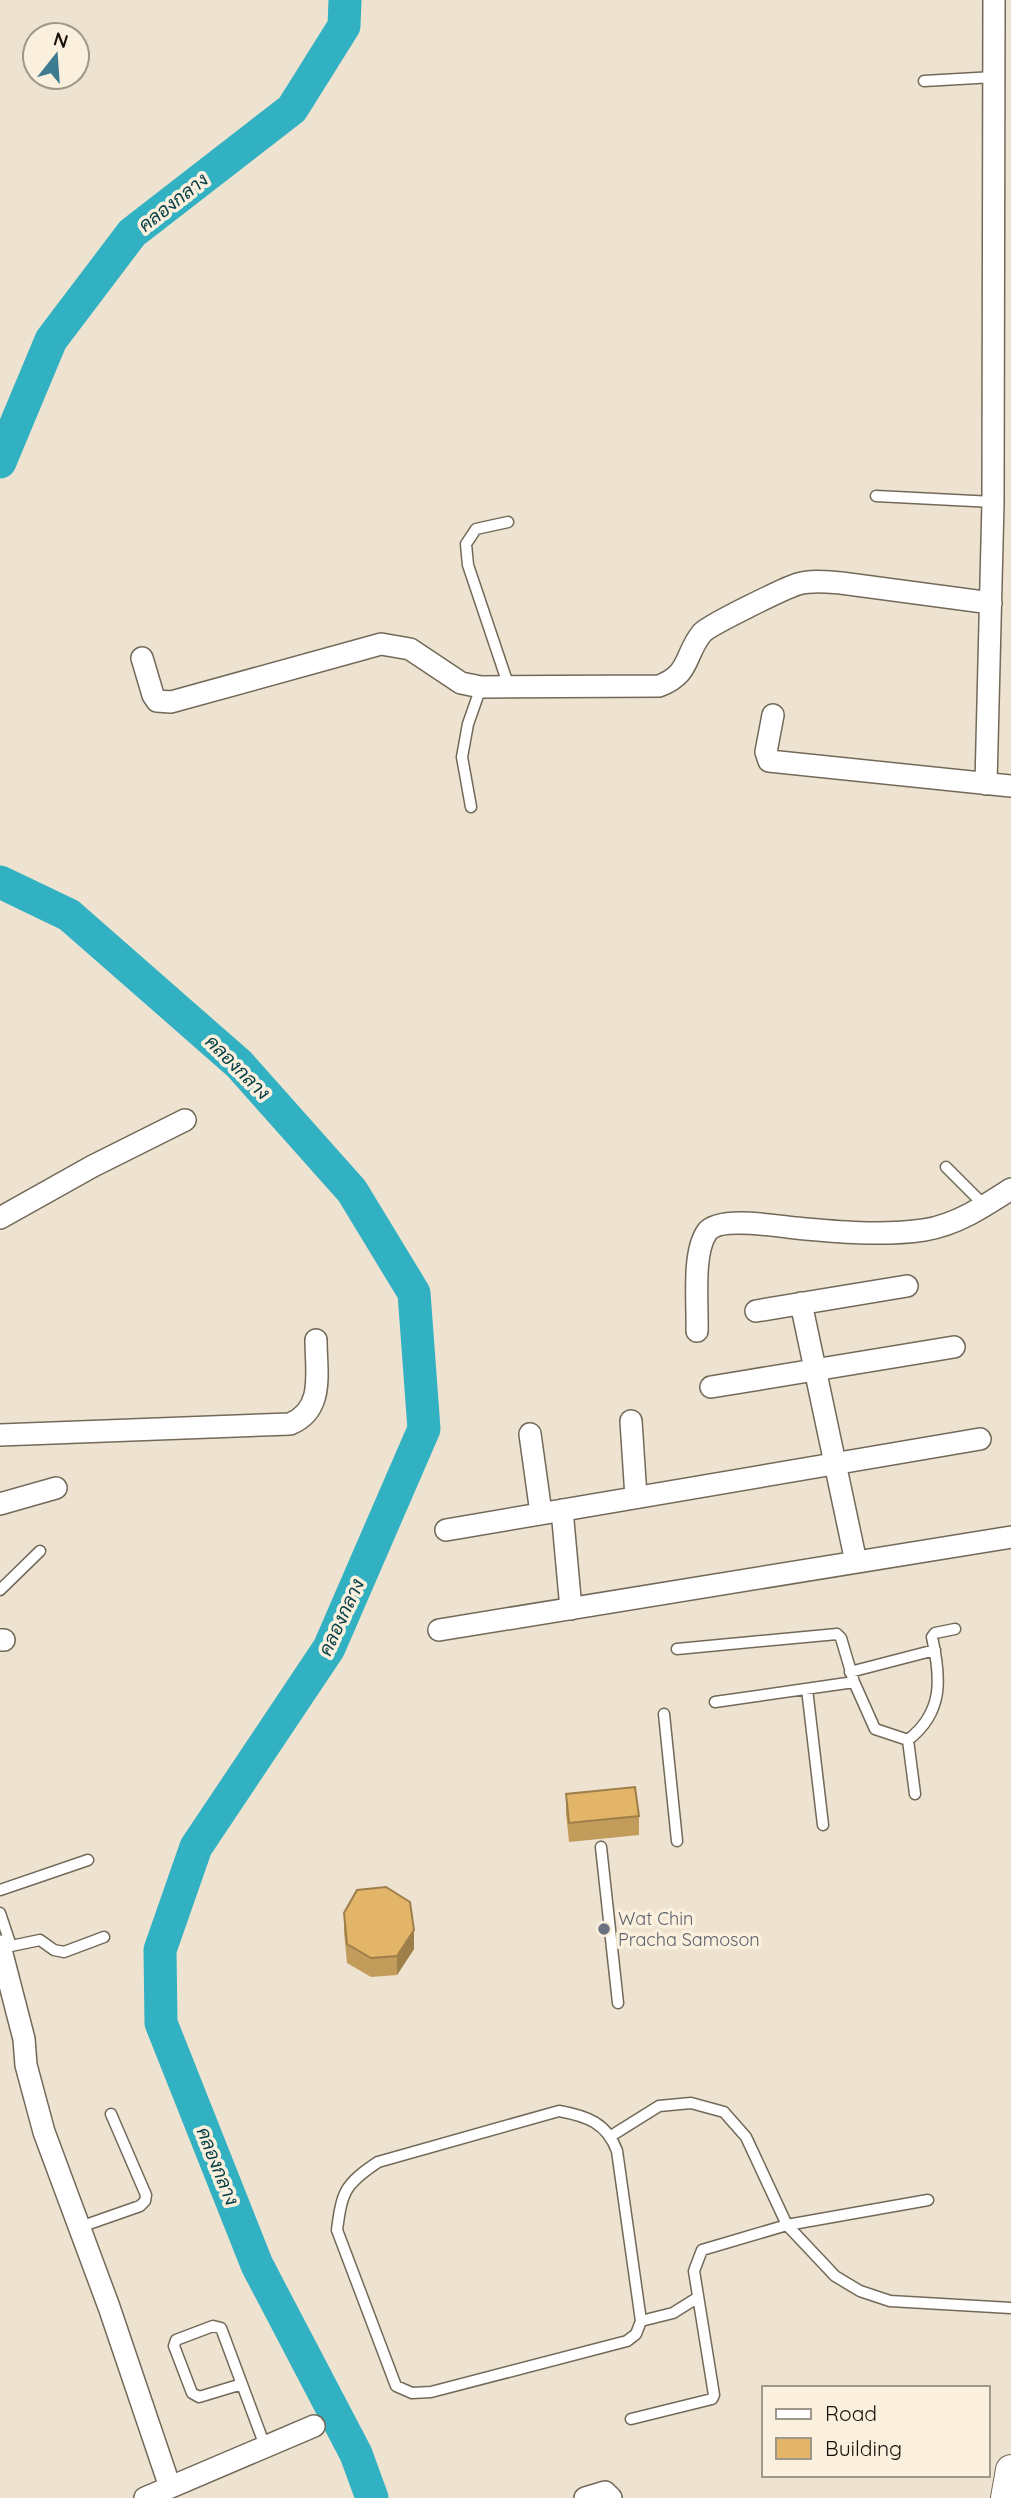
<svg xmlns="http://www.w3.org/2000/svg" width="1011" height="2498" font-family="Quicksand,Sarabun,sans-serif">
<style>
.lines{fill:none;stroke-linecap:round;stroke-linejoin:round}
.river{stroke:#32b1c2;stroke-width:33}
.lane-casing{stroke:#736959;stroke-width:13}
.street-casing{stroke:#736959;stroke-width:24}
.secondary-casing{stroke:#736959;stroke-width:32}
.lane{stroke:#fff;stroke-width:10}
.street{stroke:#fff;stroke-width:21}
.secondary{stroke:#fff;stroke-width:30}
.wall{fill:#c29c5a}
.shaded-wall{fill:#9e7f4a}
.building{fill:#e2b569;stroke:#9e7f4a;stroke-width:2}
.worship-dot{fill:#6b7280;stroke:#fbf0dd;stroke-width:2.5}
.labels{text-anchor:middle;stroke-width:7;stroke-linejoin:round;paint-order:stroke}
.worship-label{font-size:18px;fill:#5b616d;stroke:#fbf0dd;text-anchor:start}
.water-label{font-size:19px;font-style:italic;fill:#084148;stroke:#fbf0dd}
</style>
<rect width="100%" height="100%" fill="#eee2d0"/>
<g class="lines">
<path class="river" d="M0,462l51,-122 81,-107 160,-124 52,-83 1,-26
M0,882l69,33 170,149 113,127 62,102 10,136 -95,219 -133,199 -36,103 1,73 96,242 99,189 16,44"/>
<g class="lane-casing">
<path id="lane" d="M924,81l70,-4
M876,496l117,6
M508,522l-32,7 -10,15 2,21 41,122
M471,807l-9,-50 6,-33 13,-37
M946,1167l39,39
M0,1590l40,-39
M677,1649l160,-15 4,4 13,44 21,47 33,11 7,54
M850,1672l85,-22
M807,1689l16,136
M715,1702l139,-20
M664,1714l13,127
M908,1740c36,-28 33,-62 24,-103l3,-4 20,-4
M601,1847l17,156
M0,1890l88,-30
M0,1913l11,33 29,-6 14,10 10,2 40,-15
M559,2111c28,5 48,12 58,40l24,170 -5,13 -9,7 -196,51 -19,1 -16,-7 -59,-156c5,-39 8,-46 41,-68z
M611,2136l48,-30 32,-3 33,9 22,25 41,88 48,51 25,15 30,10 121,7
M80,2227l60,-21 5,-5 1,-6 -35,-81
M641,2321l32,-8 24,-15
M242,2384l-43,13 -7,-4 -18,-47 2,-6 37,-14 8,2 44,118
M631,2419l81,-20 2,-4 -20,-124 8,-21 85,-25 141,-25"/>
</g>
<g class="street-casing">
<path id="street" d="M142,658l11,37 4,6 14,1 210,-58 29,5 51,34 20,4 178,-1c32,-12 25,-31 43,-53 7,-8 83,-45 96,-49 14,-4 29,-2 43,-1l150,20
M773,715l-7,37 3,9 242,25
M986,784l7,-282 1,-502
M0,1218l93,-52 92,-46
M801,1303l55,259
M756,1311l151,-25
M697,1331c1,-27 -5,-78 10,-99 12,-16 70,-6 89,-4 41,4 86,8 128,2 32,-5 61,-24 87,-41
M711,1387l243,-40
M631,1421l5,76
M530,1434l11,79
M0,1435l290,-11c35,-14 26,-52 26,-84
M0,1504l56,-16
M562,1510l9,99
M446,1530l534,-91
M439,1630l572,-93
M0,1640h4
M0,1946l24,93 2,26 18,67 65,175 61,180
M145,2498l169,-72
M585,2498l20,-6 6,6"/>
</g>
<g class="secondary-casing">
<path id="secondary" d="M1006,2498l5,-28"/>
</g>
<use href="#lane" class="lane"/>
<use href="#street" class="street"/>
<use href="#secondary" class="secondary"/>
</g>
<path class="wall" d="M566,1794l73,22v19l-70,7 -3,-29z
M344,1913l70,36 -17,26 -26,2 -24,-14 -3,-31z"/>
<path class="shaded-wall" d="M414,1930v19l-17,26v-19z"/>
<path class="building" d="M635,1787l4,29 -70,7 -3,-29z
M386,1887l24,15 4,28 -17,26 -26,2 -24,-14 -3,-31 13,-23z"/>
<circle class="worship-dot" cx="604" cy="1929" r="7"/>
<g class="labels">
<g class="worship-label">
<text x="618" y="1925">Wat Chin<tspan x="618" dy="21">Pracha Samoson</tspan></text>
</g>
<g class="water-label">
<text transform="translate(173 202) rotate(-38)" y="7">คลองกลาง</text>
<text transform="translate(238 1067) rotate(45)" y="7">คลองกลาง</text>
<text transform="translate(341 1617) rotate(-65)" y="7">คลองกลาง</text>
<text transform="translate(218 2166) rotate(68)" y="7">คลองกลาง</text>
</g>
</g>
<rect x="762" y="2386" width="228" height="91" fill="#fbf0dd" stroke="#9f9789" stroke-width="2"/>
<rect x="776" y="2409" width="35" height="10" fill="#ffffff" stroke="#9f9789" stroke-width="2"/>
<text x="825" y="2421" font-size="21" fill="#15110b">Road</text>
<rect x="776" y="2438" width="35" height="21" fill="#e2b569" stroke="#9f9789" stroke-width="2"/>
<text x="825" y="2456" font-size="21" fill="#15110b">Building</text>
<g transform="translate(56 56) rotate(17)"><circle r="33" fill="#fbf0dd" stroke="#9f9789" stroke-width="2"/>
<path d="M0-5L12 26L0 18L-12 26Z" fill="#3c7b90"/>
<text y="-10" font-size="19" font-weight="bold" text-anchor="middle" fill="#15110b">N</text>
</g>
</svg>
